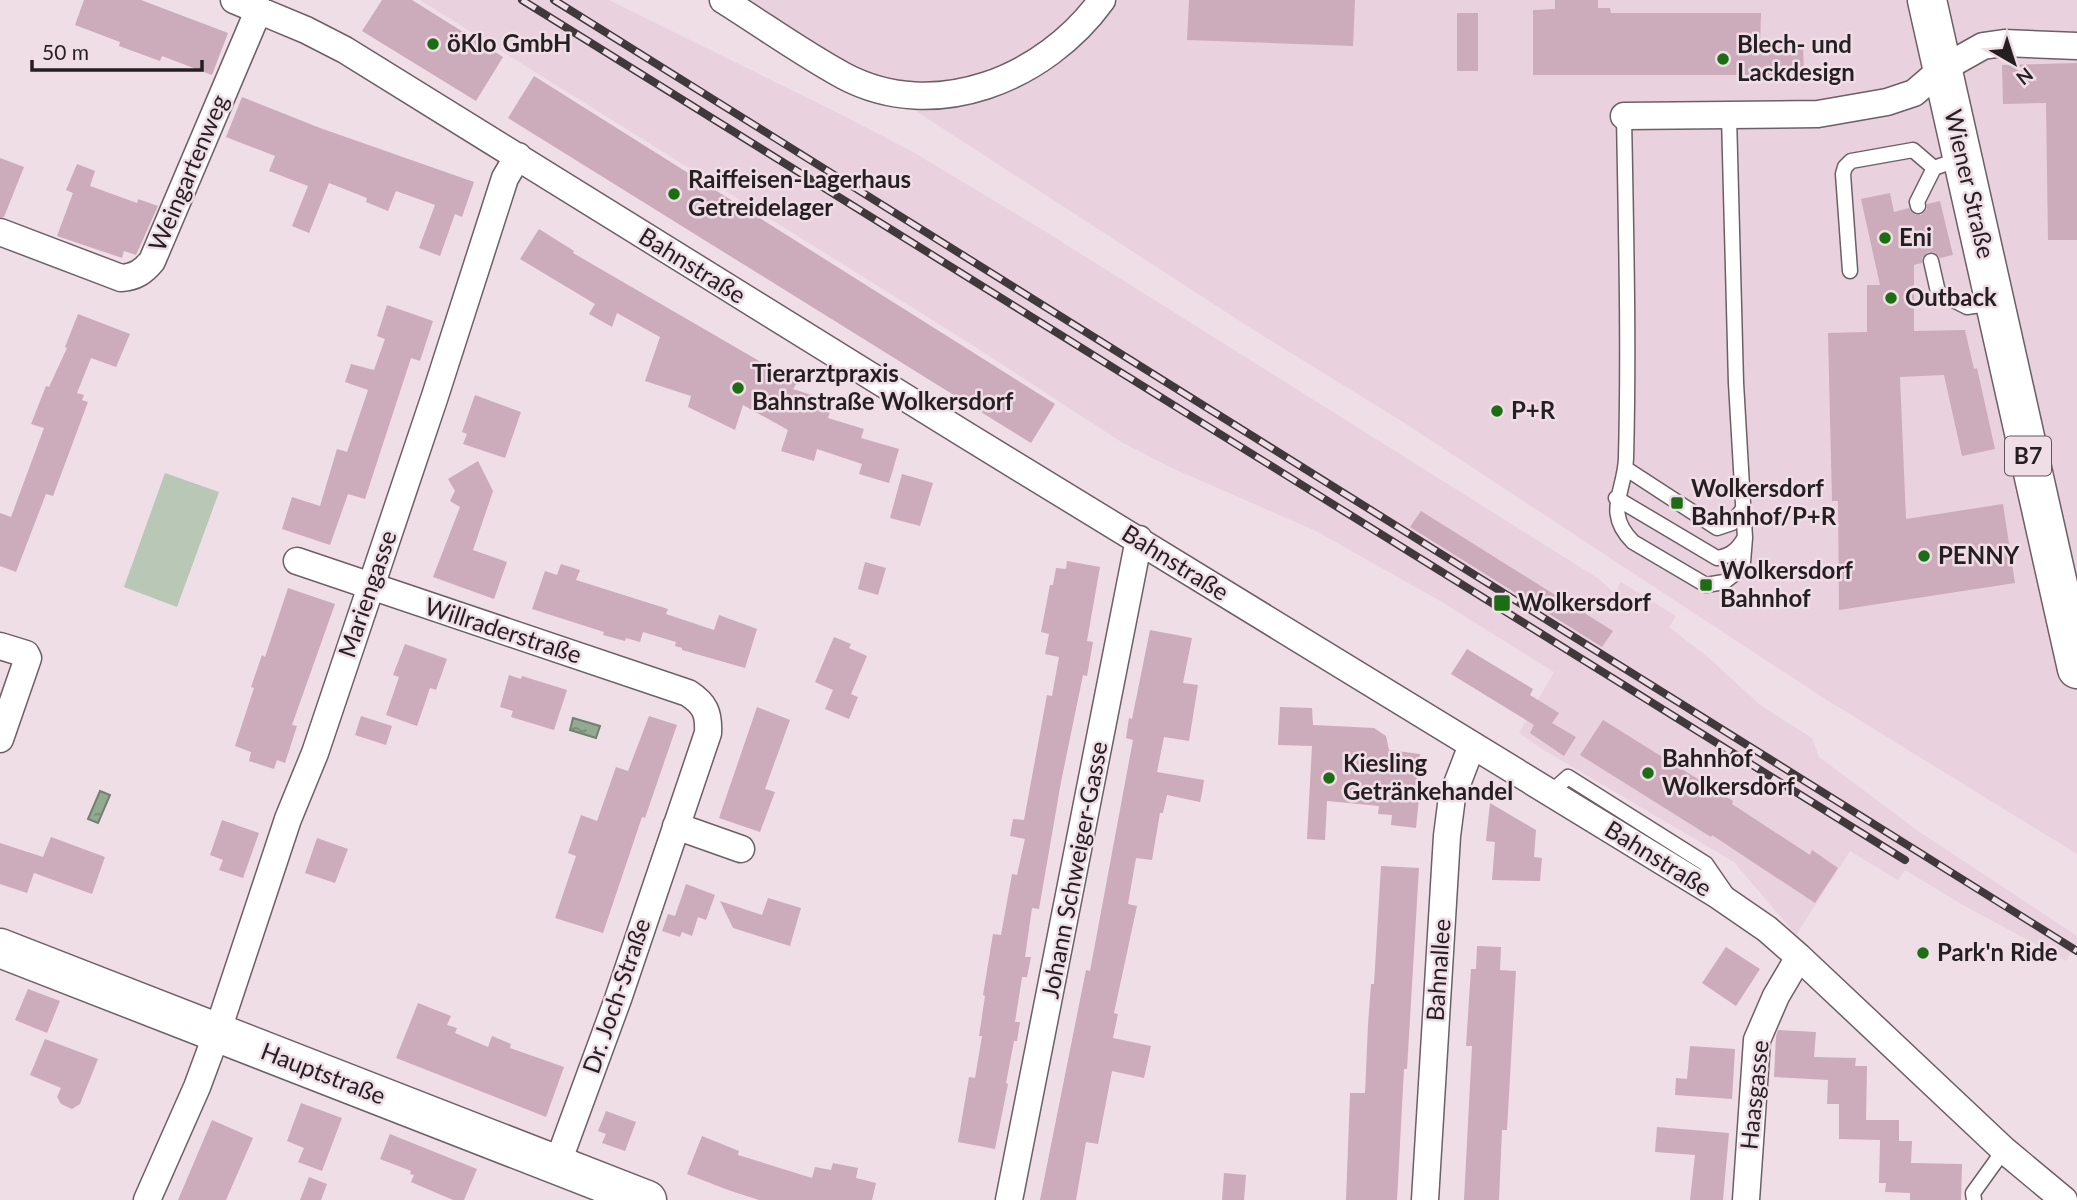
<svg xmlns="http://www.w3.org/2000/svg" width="2077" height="1200" font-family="Lato,sans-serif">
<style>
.built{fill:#e9d1dd}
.pitch{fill:#b8c7b6}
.water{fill:url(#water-ripples);stroke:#72806f;stroke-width:2}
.building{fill:#ccabbb}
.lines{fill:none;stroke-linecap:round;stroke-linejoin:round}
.lane-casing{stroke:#6d5f65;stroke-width:17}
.street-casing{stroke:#6d5f65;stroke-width:29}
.secondary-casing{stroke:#6d5f65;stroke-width:41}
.primary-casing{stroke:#6d5f65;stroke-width:41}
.lane{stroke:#fff;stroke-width:14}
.street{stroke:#fff;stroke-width:26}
.secondary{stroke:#fff;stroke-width:38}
.primary{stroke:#fff;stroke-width:38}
.rail-casing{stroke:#40393c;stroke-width:8}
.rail{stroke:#efdee6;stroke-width:5;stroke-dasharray:16;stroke-linecap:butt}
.poi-dot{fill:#1c6d13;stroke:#efdee6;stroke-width:2.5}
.labels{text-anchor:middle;stroke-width:5;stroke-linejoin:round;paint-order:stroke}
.shield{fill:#efdee6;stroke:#62585d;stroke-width:2}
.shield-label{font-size:23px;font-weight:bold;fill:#251f22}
.poi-label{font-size:24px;font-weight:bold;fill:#251f22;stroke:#efdee6;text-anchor:start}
.street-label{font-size:24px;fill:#251f22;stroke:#efdee6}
</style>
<defs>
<pattern id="water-ripples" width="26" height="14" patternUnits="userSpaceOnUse" patternTransform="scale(1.75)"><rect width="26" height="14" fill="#93a990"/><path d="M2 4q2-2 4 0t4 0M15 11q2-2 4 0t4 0" fill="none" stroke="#788975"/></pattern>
</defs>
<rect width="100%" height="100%" fill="#efdee6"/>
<path class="built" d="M420,0h189l237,117 67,35 133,80 553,347 15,14 7,-11 55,34 -7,11 41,32 50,46 52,33 7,19 99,74 159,105v7l-11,18 -103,-56 -58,-35 -7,10 -48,-29 -54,84 -62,-73 -192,-113 -23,-16 35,-61 -112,-70 -126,-71 -142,-62 -51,-26 -154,-100z
M745,0h1332v854l-255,-157 -419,-275 -154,-95z"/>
<path class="pitch" d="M165,473l54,19 -42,115 -53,-20z"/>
<path class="water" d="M573,718l27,8 -4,12 -26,-8z
M100,791l10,4 -12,28 -10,-4z"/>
<path class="building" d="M84,0h57l87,33 -16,42 -50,-19 -2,5 -41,-15 1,-4 -45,-17z
M382,0h30l91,57 -27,44 -114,-70z
M1189,0h166l-2,46 -166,-6z
M1555,0h43v8h12l1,5h150l-1,34 43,-1 1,29h-271v-65l22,-1z
M1457,13h21v58h-21z
M2077,63v177h-29l-2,-137 -43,1 -1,-39z
M534,76l521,328 -24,39 -523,-325z
M242,97l78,31 154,54 -12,35 -7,-3 -15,42 -21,-8 16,-43 -39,-14 -8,20 -22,-9 1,-4 -38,-15 -20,50 -17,-7 16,-40 -39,-15 6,-15 -49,-19z
M0,158l24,9 -20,50h-4z
M77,164l18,7 -5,15 47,17 1,-4 20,7 -22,49 -12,-4 -2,7 -65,-22 16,-43 -7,-3z
M1890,193l4,19 15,-4 6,7h6l6,-6v-5l13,-3 13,54 -13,3 -6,-6h-6l-6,6v5l-8,2v66l51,-1 9,39 3,-1 18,81 -33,7 -18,-81 -44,2 6,142 97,-15 12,79 -176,27 -1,-109h-6l-4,-168 39,-1v-47h13l-19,-86z
M539,229l35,22 -1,2 224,130 -4,6 40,13 -5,16 36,11 -3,9 38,11 -10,34 -30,-9 3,-10 -45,-15 -3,12 -33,-10 7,-21 -45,-25 -8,25 -47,-23 3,-11 -46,-15 15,-44 -43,-24 -5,14 -23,-13 6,-10 -75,-45z
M387,305l46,16 -13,40 -9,-3 -46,141 -17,-5 -18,51 -48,-16 10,-32 28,9 17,-57 10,3 21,-62 -23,-8 6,-18 23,6 11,-31 -8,-3z
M78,314l52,20 -14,33 -25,-9 -14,35 7,2 -2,5 6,2 -35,94 -7,-2 -30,78 -16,-6v-53l11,4 33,-89 -13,-4 15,-38 3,1 18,-39 -2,-1z
M475,395l46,17 -16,46 -42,-14 4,-10 -5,-2z
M478,461l15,30 -20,59 34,12 -13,37 -61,-22 27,-70 -10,-6 5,-10 -7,-12z
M902,474l31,9 -13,43 -30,-8z
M1421,511l192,120 -11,16 -192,-120z
M1067,561l33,6 -13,74 6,1 -6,34 -4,-1 -22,107 -22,127 -7,-1 -7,49h6l-4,20h-5l-7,45h5l-3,19h-3l-8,42 2,1 -13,65 -37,-7 11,-65 6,1 7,-42h-3l6,-40 -2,-1 10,-61 8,1 11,-61 5,1 8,-36 -15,-3 3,-17 11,1 23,-125 5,1 7,-39 -14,-3 4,-20 -8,-2 9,-47h3l3,-17 10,1z
M865,562l21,6 -8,27 -20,-6z
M561,564l19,6 -4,10 92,29 -2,5 48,16 5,-15 38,14 -12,39 -63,-18v-2l-7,-2 1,-4 -33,-10 -3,10 -14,-4 -1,3 -22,-6 1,-3 -72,-23 13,-38 12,4z
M288,588l47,16 -43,121 5,1 -12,37 -8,-3 -3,9 -25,-8 2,-9 -16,-6 19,-58 -3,-1 11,-32 3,2z
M1150,630l42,8 -9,45 15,2 -9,56 -25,-4 -7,35 47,8 -2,13 -2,9 -33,-7 -4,18h-3l-8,47 -16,-2 -8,46 9,2 -23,107 4,1 -5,24 38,8 -7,32 -32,-7 -14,73 -12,-2 -10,58h-36l46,-230 4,1 43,-231 -7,-2 3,-20 3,1z
M834,637l17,7 -2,4 18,8 -16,38 7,3 -9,22 -24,-10 8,-19 -18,-8z
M405,644l42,15 -11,31 -6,-2 -13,38 -31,-11 13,-38 -6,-2z
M1467,649l66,40 -3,6 29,18 -7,10 24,14 -12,19 -34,-23 4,-8 -83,-51z
M509,675l12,4 1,-3 45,14 -13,40 -43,-13 2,-6 -13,-4z
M757,707l33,13 -25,69 10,3 -15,40 -41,-14z
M1280,707l32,1 1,17 61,3 12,8 3,14 31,4 -4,34h4l-4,40 -25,-3 1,-10 -14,-1 1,-8 -52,-5 -2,39 -18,-1 5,-93 -34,-1z
M361,716l31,10 -6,19 -31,-10z
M649,716l28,9 -32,93 -3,-1 -39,116 -48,-15 21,-62 -8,-3 13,-38 16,6 19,-54 12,4z
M1603,720l130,81 -1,3 78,51 2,-5 26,18 -23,35 -103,-68 -1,2 -131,-82z
M1490,803l46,27 -2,27 8,1 -2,23 -48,-1 3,-38 -9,-1z
M222,820l37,13 -16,45 -24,-8 4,-10 -13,-5z
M51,837l54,20 -13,37 -58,-21 -7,20 -27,-9v-41l43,14z
M317,838l31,11 -13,34 -30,-10z
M1381,866l38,2 -12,201h-3l-7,131h-51l4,-107h15l3,-68 3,-41h3z
M686,884l29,11 -9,25 -8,-3 -6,19 -10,-4 -2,5 -18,-6 6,-17 7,2z
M768,898l33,10 -11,38 -57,-18 -13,-27 42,14z
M1477,946l24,1 -1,23 16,1 -9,159h-5l-3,70h-35l8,-154h-6l5,-77h5z
M1726,947l34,22 -24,37 -34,-23z
M28,989l32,12 -13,32 -32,-13z
M418,1003l33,13 -4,9 10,3 -2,5 33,14 4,-11 19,8 -1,4 54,19 -18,50 -150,-59z
M1778,1030l38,2 -2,25 42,1 -1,8h12l-1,54h33v21h13l-1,22 51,1 -1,36h-51v-7l-25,-1 1,-9h-7l1,-43 -41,-1v-35h-12l1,-24 -54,-3 2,-41z
M45,1039l53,20 -18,45 -8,5 -11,-5 -4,-7 4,-9 -31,-13z
M1690,1046l45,3 -3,50 -57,-4 1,-17 11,1z
M301,1103l41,15 -20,53 -24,-9 6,-14 -17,-7z
M606,1111l30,11 -11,29 -23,-8 4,-9 -8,-3z
M212,1120l41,18 -27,62h-48z
M1657,1127l72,6 -6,67h-33l5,-45 -40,-3z
M390,1134l87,35 -13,31h-11l-42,-18 3,-7 -4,-1 1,-3 -31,-12z
M702,1136l37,15 -1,4 74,23 3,-11 16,3 2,-7 25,5 -2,10 20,5 -4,17h-113l-31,-10 -41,-16z
M1224,1173l22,2 -2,25h-22z
M309,1177l18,7 -6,16h-21z"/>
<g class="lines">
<g class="lane-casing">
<path id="lane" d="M1624,116c2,114 5,228 2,342 -1,34 -23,54 7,84l73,43 18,-3 12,-9 7,-11 2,-24 -9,-155 -7,-267
M1918,206l-1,-4 17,-34 28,-10
M1931,261l7,31 29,15 28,-4
M1850,271l-7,-97 2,-7 6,-6 62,-11 21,18
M1625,468l92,60 15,-5 11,-14
M1616,498l101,60c14,-2 20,-8 27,-19
M1551,792l17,-15 138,87 20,29
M1974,1200l-1,-7 31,-43"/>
</g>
<g class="street-casing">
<path id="street" d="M234,0l72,30 39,20 616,382 758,464 48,33 32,28 205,193 60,50
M723,0c40,25 80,54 121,76 91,48 201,3 258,-76
M1624,116l194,-2 69,-12 27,-9 28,-24 41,-23 21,-3 73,3
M0,232l121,46c14,-1 22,-6 31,-17l107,-252
M297,561l391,132c17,11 21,20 20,40l-90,266 -61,166
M0,646l26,8 2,4 -28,81
M676,826l65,23
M147,1200l50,-113 20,-54 71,-214 27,-66 120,-357 70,-218 13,-22
M1009,1200l130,-661
M1425,1200l22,-364 5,-39 20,-52
M1746,1200l11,-160 19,-44 23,-39"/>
</g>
<g class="secondary-casing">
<path id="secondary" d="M0,948l647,252"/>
</g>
<g class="primary-casing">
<path id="primary" d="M1927,0l150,669"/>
</g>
<use href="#lane" class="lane"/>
<use href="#street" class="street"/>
<use href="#secondary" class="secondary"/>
<use href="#primary" class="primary"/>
<g class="rail-casing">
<path id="rail" d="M522,0l1383,860
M554,0l1523,951"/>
</g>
<use href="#rail" class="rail"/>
</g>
<g class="poi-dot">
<circle cx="433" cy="44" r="7"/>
<circle cx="1723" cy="59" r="7"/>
<circle cx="674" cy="194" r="7"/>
<circle cx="1885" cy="238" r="7"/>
<circle cx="1891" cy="298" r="7"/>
<circle cx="738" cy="388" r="7"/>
<circle cx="1497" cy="411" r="7"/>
<rect x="1670" y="496" width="14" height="14" rx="3.5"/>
<circle cx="1924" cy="556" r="7"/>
<rect x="1699" y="578" width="14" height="14" rx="3.5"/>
<rect x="1493" y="594" width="18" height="18" rx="3.5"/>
<circle cx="1648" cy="773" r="7"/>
<circle cx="1329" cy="778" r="7"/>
<circle cx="1923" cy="953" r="7"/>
</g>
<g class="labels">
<rect class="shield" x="2005" y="436.5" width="46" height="39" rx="5"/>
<g class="shield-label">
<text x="2028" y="464">B7</text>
</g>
<g class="poi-label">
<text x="447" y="52">öKlo GmbH</text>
<text x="1737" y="53">Blech- und<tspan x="1737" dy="28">Lackdesign</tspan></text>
<text x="688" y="188">Raiffeisen-Lagerhaus<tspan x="688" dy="28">Getreidelager</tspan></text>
<text x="1899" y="246">Eni</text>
<text x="1905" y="306">Outback</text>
<text x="752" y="382">Tierarztpraxis<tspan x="752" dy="28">Bahnstraße Wolkersdorf</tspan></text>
<text x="1511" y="419">P+R</text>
<text x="1691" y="497">Wolkersdorf<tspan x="1691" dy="28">Bahnhof/P+R</tspan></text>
<text x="1938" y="564">PENNY</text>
<text x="1720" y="579">Wolkersdorf<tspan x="1720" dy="28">Bahnhof</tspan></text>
<text x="1518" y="611">Wolkersdorf</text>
<text x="1662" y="767">Bahnhof<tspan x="1662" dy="28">Wolkersdorf</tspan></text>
<text x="1343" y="772">Kiesling<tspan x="1343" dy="28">Getränkehandel</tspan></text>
<text x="1937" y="961">Park'n Ride</text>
</g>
<g class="street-label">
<text transform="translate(189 173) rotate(-67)" y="8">Weingartenweg</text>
<text transform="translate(1969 184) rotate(77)" y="8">Wiener Straße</text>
<text transform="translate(692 266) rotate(32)" y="8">Bahnstraße</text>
<text transform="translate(1175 563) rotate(32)" y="8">Bahnstraße</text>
<text transform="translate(368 594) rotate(-71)" y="8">Mariengasse</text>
<text transform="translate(503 631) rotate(18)" y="8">Willraderstraße</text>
<text transform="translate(1658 859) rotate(32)" y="8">Bahnstraße</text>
<text transform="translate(1075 870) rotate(-79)" y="8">Johann Schweiger-Gasse</text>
<text transform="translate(1439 970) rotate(-86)" y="8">Bahnallee</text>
<text transform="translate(617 996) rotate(-71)" y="8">Dr. Joch-Straße</text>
<text transform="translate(323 1074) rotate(21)" y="8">Hauptstraße</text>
<text transform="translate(1755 1095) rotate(-84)" y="8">Haasgasse</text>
</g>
</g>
<g transform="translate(2014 63) rotate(141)" stroke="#efdee6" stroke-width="5" paint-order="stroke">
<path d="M0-5L12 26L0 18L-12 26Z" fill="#251f22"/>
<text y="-10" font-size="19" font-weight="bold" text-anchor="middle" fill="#251f22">N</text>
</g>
<path d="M32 60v10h170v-10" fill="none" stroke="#251f22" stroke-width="3.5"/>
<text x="42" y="60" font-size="21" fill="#251f22" stroke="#efdee6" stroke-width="5" paint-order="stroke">50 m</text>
</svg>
